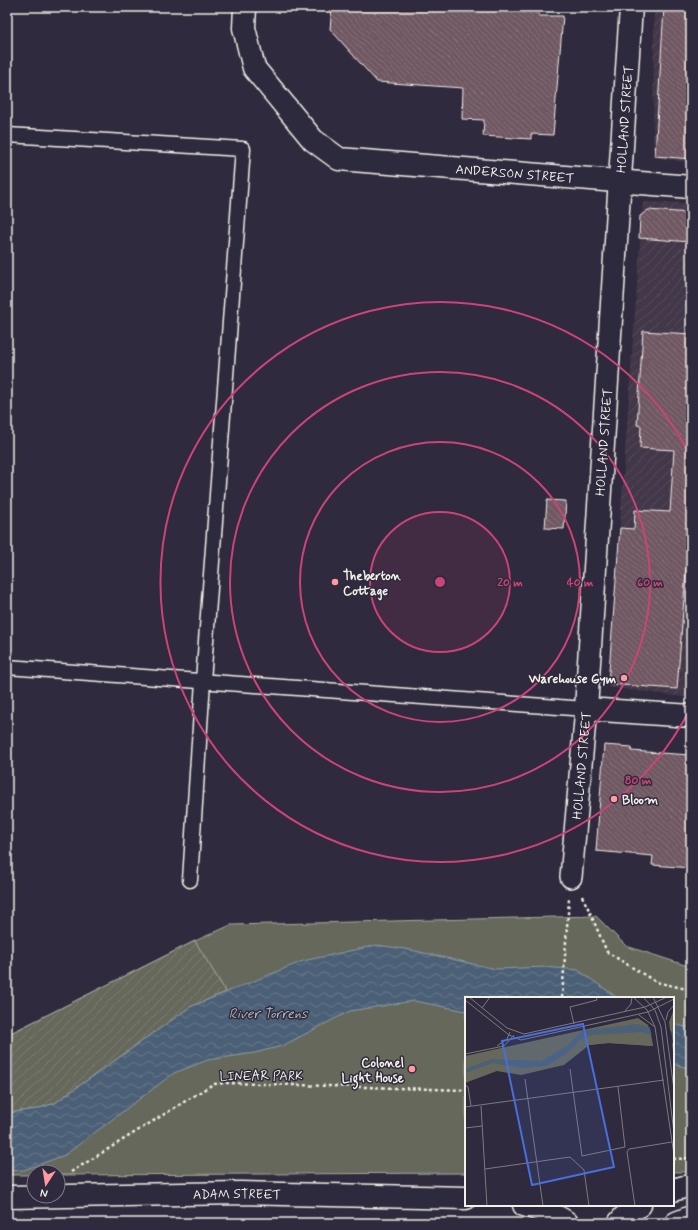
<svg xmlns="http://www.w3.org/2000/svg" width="698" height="1230" font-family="Mynerve,sans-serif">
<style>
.industrial{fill:url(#industrial-furrows)}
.park{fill:#65685a;stroke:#acaca1}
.garden{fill:url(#garden-furrows);stroke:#acaca1}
.water{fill:url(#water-waves);stroke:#8f9ba4}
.building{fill:url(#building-back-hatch);stroke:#f4f1e8}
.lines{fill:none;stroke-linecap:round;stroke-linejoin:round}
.service-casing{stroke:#f4f1e8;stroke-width:17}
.pedestrian-casing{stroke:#f4f1e8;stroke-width:24}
.minor-casing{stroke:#f4f1e8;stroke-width:25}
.secondary-casing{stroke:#f4f1e8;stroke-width:25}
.path{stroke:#f4f1e8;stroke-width:2.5;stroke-dasharray:3 3;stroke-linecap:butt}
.service{stroke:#2f2a3d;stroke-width:14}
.pedestrian{stroke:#2f2a3d;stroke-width:21}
.minor{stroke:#2f2a3d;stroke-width:22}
.secondary{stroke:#2f2a3d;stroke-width:22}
.ring{fill:none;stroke:#cc4377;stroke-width:2}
.poi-dot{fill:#ff9aa2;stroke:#2f2a3d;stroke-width:1.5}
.labels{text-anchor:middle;stroke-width:3;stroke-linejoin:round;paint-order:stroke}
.street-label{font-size:13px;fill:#f4f1e8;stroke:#2f2a3d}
.poi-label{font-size:13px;font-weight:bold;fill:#f4f1e8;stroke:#2f2a3d;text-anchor:start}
.water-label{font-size:14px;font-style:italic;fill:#b1b7bb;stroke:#2f2a3d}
.inset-road{fill:none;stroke:#7e7a81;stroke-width:1}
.view{fill:#486fdb;fill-opacity:0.15;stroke:#486fdb;stroke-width:2}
.inset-edge{fill:none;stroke:#f4f1e8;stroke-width:2}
.centre{fill:#cc4377;stroke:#2f2a3d;stroke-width:2}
.ring-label{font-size:12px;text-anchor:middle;font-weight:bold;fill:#cc4377;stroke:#2f2a3d;stroke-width:3;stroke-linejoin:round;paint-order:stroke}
</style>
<defs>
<pattern id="industrial-furrows" width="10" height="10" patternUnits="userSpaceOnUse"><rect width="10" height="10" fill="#423848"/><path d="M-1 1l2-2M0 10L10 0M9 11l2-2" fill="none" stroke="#554c5a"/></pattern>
<pattern id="garden-furrows" width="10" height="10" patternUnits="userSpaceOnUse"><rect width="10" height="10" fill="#65685a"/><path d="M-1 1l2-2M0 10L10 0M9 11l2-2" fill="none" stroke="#7c7e72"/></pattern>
<pattern id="water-waves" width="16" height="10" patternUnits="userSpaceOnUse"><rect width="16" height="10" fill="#4c6177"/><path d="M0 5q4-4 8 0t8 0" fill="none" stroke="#66788a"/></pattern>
<pattern id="building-back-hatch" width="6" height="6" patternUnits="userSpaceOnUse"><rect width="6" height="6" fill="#705863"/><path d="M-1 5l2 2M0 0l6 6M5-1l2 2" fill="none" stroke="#857079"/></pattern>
</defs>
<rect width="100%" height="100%" fill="#2f2a3d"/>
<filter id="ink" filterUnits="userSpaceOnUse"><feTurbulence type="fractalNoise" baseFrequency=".025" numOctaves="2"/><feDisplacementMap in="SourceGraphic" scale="8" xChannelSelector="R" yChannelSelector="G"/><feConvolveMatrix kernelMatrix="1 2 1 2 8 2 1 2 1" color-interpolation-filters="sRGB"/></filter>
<g filter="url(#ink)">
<path class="industrial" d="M654,7h37v156l-38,-6z
M643,202l48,1v495l-83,-11z"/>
<path class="park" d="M596,916l30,30 65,21v205h-18v-174h-207v175l-408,2v-3h-24v3h-27v-140l188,-94 36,-16z"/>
<path class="garden" d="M195,941l31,51 -36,15 -135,96 -18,6 -30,4v-78z"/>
<path class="water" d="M377,945l34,5 85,19 49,-2 33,3 40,28h-152v13l-52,-10 -64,10 -68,35 -27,7 -47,7 -34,13 -109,82 -41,15 -17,1v-58l30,-4 18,-6 135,-96 113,-46z
M673,1024l18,4v41l-18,-5z"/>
<path class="building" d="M332,7h207v9h24l-10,119 -22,-1v5l-48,-3 1,-16 -22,-1 1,-31 -86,-6 -47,-53z
M664,7h27v152l-36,-3z
M648,210l43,3v29l-52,-4 1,-22z
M643,331l48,3v200l-2,-1 -12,156 -69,-5 12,-156 14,1 1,-19 35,2 4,-62 -34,-2 1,-22 -4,-1z
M547,500l19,1 -2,28 -19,-1z
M604,745l28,2 -1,4 60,4v113l-39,-3 1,-9 -57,-5z"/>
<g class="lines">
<g class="service-casing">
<path id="service" d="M7,135l236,14 -40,532 -13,199
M7,667l579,42"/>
</g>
<g class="pedestrian-casing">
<g id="pedestrian">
<path id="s1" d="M571,877l15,-168"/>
</g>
</g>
<g class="minor-casing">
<g id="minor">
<path id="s2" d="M245,7l-1,21 10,40 59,72 26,19 352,28"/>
<path d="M631,7l-45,702 105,7"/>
</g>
</g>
<g class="secondary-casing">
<g id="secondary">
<path d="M673,1190l11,-3h7"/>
<path id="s3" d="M7,1197l234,-4 225,5"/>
<path d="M524,1205c15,4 32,9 43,18"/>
<path d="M619,1223l5,-6 16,-12"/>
<path d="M676,1223l15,-6"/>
</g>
</g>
<path class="path" d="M582,896l6,12 19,44 49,30 35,8
M562,998l7,-99
M673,1159l18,-1
M71,1172l142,-88 14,-1 239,7"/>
<use href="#service" class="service"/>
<use href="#pedestrian" class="pedestrian"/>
<use href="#minor" class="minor"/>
<use href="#secondary" class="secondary"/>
</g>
</g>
<circle cx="440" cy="582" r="70" fill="#cc4377" fill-opacity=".12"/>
<g class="ring">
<circle cx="440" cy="582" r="70"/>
<circle cx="440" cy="582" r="140"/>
<circle cx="440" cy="582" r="210"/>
<path d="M691 707A280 280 0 1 1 691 457"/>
</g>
<g class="poi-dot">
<circle cx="335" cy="582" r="4"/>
<circle cx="624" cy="678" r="4"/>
<circle cx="614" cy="799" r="4"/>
<circle cx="412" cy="1069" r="4"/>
</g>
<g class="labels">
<g class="street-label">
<text transform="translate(624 119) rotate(-86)" y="5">HOLLAND STREET</text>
<text dy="5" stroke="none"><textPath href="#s2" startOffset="364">ANDERSON STREET</textPath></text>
<text transform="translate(603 442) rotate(-86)" y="5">HOLLAND STREET</text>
<text dy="5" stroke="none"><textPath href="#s1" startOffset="112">HOLLAND STREET</textPath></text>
<text x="261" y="1080">LINEAR PARK</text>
<text dy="5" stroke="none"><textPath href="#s3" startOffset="230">ADAM STREET</textPath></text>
</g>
<g class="poi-label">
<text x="343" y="580">Theberton<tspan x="343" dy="15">Cottage</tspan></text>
<text x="616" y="683" text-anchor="end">Warehouse Gym</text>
<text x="622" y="804">Bloom</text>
<text x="404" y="1067" text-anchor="end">Colonel<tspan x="404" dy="15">Light House</tspan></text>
</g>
<g class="water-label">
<text x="268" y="1018">River Torrens</text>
</g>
</g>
<g transform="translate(465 997)">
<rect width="209" height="209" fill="#2f2a3d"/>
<path d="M209,12v51l-5,-38zM173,21l10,7 5,21 -44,-3 -20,2 -25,20 -43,10 -24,-4 -32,12v-27z" fill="#65685a"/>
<path d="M169,35l17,2 2,12 -45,-3 -19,2 -22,17 -4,-5 21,-19z" fill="#65685a"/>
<path d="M171,27l38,9v8l-33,-9 -49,3 -12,5 -14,14 -20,12 -24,2 -29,-5 -28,10v-4l27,-10 49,2 26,-15 15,-15z" fill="#4c6177"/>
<path d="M184,28l22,6 2,12 -21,-7z" fill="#2f2a3d"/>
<path class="inset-road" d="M4,0l38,31 17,6 121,-27M168,0l14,13 8,17 19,128M178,0l12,13 6,17 13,106M188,0l12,25 9,68M0,3l44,35 12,5 127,-28M180,10l22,-10M17,11l8,-11M160,14l6,-7 1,-7M183,15l26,-13M174,18l16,12M201,23l2,-8 6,-7M109,27l-4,-17 27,-7 -1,-3M32,49l10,-7 3,-7M0,57l39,-8 10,-11M105,72l12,87 43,-9 -7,-60M60,82l18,127M0,88l3,2 3,19M16,109l6,100M0,110l199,-27M0,131l17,-2M20,172l85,-12 14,13 5,36M170,209l-8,-54 2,-3 43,-7"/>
<path class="view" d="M118,27l31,143 -82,18 -30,-144z"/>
<rect width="209" height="209" class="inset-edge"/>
</g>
<circle cx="440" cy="582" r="6" class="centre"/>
<g class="ring-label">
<text x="510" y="586">20 m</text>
<text x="580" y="586">40 m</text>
<text x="650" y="586">60 m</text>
<text x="638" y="784">80 m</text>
</g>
<rect width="698" height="1230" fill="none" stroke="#2f2a3d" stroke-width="24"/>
<rect x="12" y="12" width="674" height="1206" fill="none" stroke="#f4f1e8" stroke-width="1.5" filter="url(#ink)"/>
<g transform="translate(46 1184) rotate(192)"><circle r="19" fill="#2f2a3d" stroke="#7e7a81"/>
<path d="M0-3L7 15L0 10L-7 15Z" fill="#ff9aa2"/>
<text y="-6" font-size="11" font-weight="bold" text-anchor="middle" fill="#f4f1e8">N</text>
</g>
</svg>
